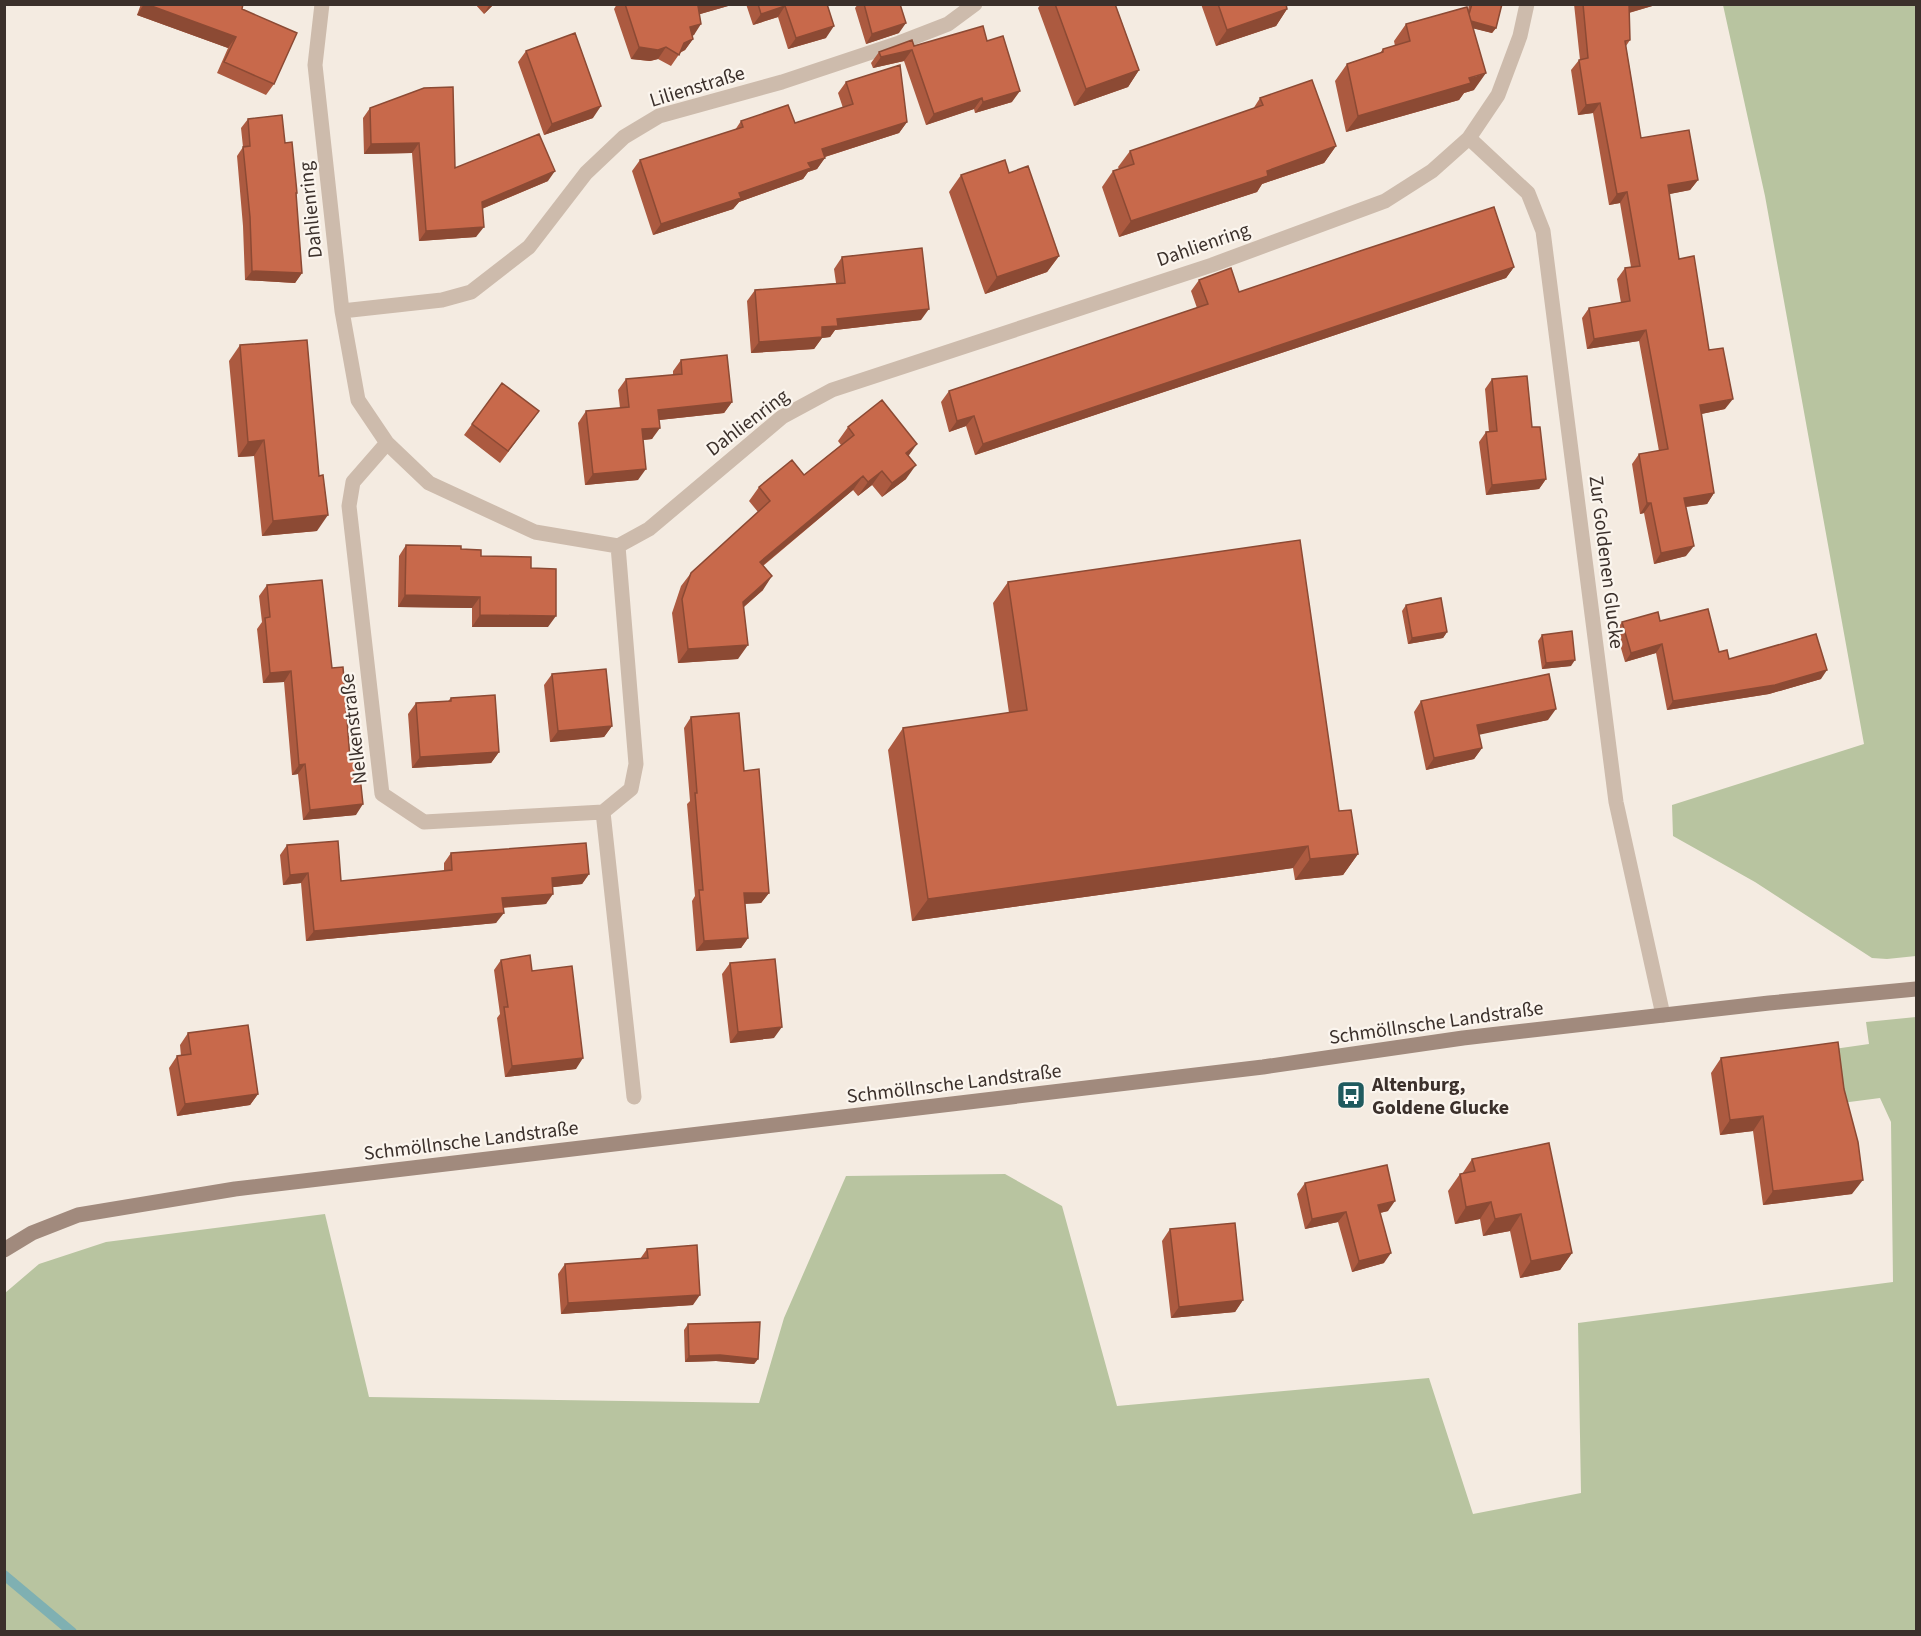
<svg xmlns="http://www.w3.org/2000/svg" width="1921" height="1636" font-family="'Source Sans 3',sans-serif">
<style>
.green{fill:#b8c4a0}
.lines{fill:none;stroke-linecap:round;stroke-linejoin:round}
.stream{stroke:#7fb0b2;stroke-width:10}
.street{stroke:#cdbbac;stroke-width:15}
.secondary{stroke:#a18a7d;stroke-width:15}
.wall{fill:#ac5a40}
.shaded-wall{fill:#8c4a34}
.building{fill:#c8694b;stroke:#8c4a34;stroke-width:1.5}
.labels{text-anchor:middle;stroke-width:4.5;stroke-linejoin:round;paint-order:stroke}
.street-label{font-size:20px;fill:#3b302b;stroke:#fbf5ee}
.poi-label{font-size:20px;font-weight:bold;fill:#3b302b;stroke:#fbf5ee;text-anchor:start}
</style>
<rect width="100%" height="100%" fill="#f4ebe1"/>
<path class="green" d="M1723,5h193v951l-29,3 -15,-1 -117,-76 -82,-46 -1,-31 192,-61 -99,-548z
M1916,1017v614l-1911,1v-339l34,-29 67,-22 219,-28 44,183 390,6 25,-85 62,-142 159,-2 57,32 55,200 312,-28 44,136 108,-21 -3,-170 315,-41 -2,-160 -11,-24 -46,6 -7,-54 42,-6 -3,-22z"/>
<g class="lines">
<path class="stream" d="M4,1575l68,57"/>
<path class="street" d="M322,4l-7,61 27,246 16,89 29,43 42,40 106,49 83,14 31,-17 133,-112 50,-27 380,-125 173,-64 47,-30 37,-33 29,-43 22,-59 7,-32
M1469,138l59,55 15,38 73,571 47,213
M342,311l100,-11 29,-8 58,-45 57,-74 38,-36 35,-21 123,-34 117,-39 49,-19 27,-20
M387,443l-34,39 -4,24 33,288 42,28 179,-10 28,-23 5,-25 -18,-218
M603,812l31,285"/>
<path class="secondary" d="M4,1250l28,-17 46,-18 157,-26 1028,-122 200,-29 306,-35 147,-14"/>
</g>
<path class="wall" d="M141,4h102l-1,5 32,75 -8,11 -49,-22 11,-25 -91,-33z
M475,4h19l-10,10z
M617,4h118l-35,10 -6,21 -2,1 1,3 -8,11 -5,3 -9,13 -13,-7 -8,2 -19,-2 -17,-50z
M746,4h81l-1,34 -38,11 -10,-32 -25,8z
M858,4h42l-1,29 -33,11 -11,-36z
M1041,4h74l24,66 -11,17 -54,19 -36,-98z
M1201,4h85l1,5 -11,17 -60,20z
M1469,4h33l-6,24 -4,5 -19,-5 1,62 -10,3 -5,7 -113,32 -11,-51 12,-17 33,-11 3,-4 12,-3 -1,-5 12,-17 62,-14z
M1574,4h85l-30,9 1,27 -4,6 15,92 57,42 -8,10 -21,4 10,65 30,91 16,59 -24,5 13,79 -7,11 -21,3v49l-32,8 -10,-51 -4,1 -8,-50 7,-10 20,-3 -20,-110 -52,8 -5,-31 7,-10 32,-5 -4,-24 8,-11 6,-1 -11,-64 -11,2 -16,-92 -15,2 -7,-45 8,-10h1z
M987,41l25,61 -37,11 -1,-4 -48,16 -22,-64 -31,7 -2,-5 8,-11 35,-6z
M526,51l67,67 -49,17 -26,-73z
M846,82l61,40 -8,11 -74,24 -8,12 -9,3 -5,7 -64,23 -6,7 -80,26 -21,-64 8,-11 95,-30 6,-9 54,2 48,-15 -5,-15z
M1260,98l76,48 -12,17 -62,21 -5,8 -138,45 -17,-50 11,-16 6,-2 -1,-2 12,-16 123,-42z
M370,108l85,60 93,13 -66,28 -6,28 -57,4 -7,-88 -48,1 -1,-36z
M248,119l37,24 12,50 -1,2 6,78 -7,10 -50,-3 -2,-54 -6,-70 6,-9 -2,-19z
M1009,173l50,83 -12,16 -62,22 -36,-102 12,-17z
M842,257l79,63 -86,10 -5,7 -8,1 -8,11 -63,4 -4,-52 8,-11 81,-7 -2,-14z
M1514,267l-8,11 -531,177 -9,-29 -17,6 -8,-30 8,-11 248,-83 -6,-17 8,-11 40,12z
M240,345l77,186 -55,5 -8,-80 -16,1 -9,-96z
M681,360l51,42 -8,11 -65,7 -7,19 -9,1 -5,40 -53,5 -7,-62 8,-12 34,-3 -2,-18 8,-11 47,-4v-4z
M1492,379l40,48 14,52 -7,10 -53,6 -7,-53 7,-10h3l-4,-43z
M539,411l-39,52 -36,-28 8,-11z
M848,427l61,29 -3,23 -24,18 -10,-12 -14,11 -5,-6 -90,76v24l-19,17 -6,52 -60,4 -6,-50 9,-27 10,-13 67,-61 -9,-11 10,-14 45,-12 37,-30 -3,-4z
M406,545l55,4 20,7 50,12 17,59h-76v-19l-74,-1 1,-51z
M1008,582l331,229 19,43 -15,21 -48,5 -2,-12 -381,53 -24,-171 15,-22 106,-15 -16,-110z
M267,585l65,83 18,91 6,56 -53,5 -5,-46 -6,1 -8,-93 -21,1 -6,-54 5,-7 -3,-26z
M1406,605l41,27 -4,6 -35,6 -6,-33z
M1660,621l59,31 10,7 92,20 -52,15 -102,16 -11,-57 -31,9 -9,-31 6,-9z
M1542,635l29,31 -29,3 -4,-28z
M552,674l60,52 -8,11 -54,5 -6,-57z
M451,698l48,54 -8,11 -79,5 -4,-54 8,-11 32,-2z
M1421,701l127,19 -69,14 3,14 -8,11 -48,11 -12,-58z
M691,717l53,54 25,122 -8,10 -16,1 3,34 -7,10 -45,3 -4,-50 3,-5 -8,-92 3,-3 -6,-73z
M287,845l54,36 103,-10v-8l7,-10 138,21 -7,10 -29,3 -7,17 -43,4 -7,15 -190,18 -5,-58 -18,2 -3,-30z
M501,960l31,11 44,98 -71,8 -8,-59 3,-4 -6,-44z
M730,963l44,75 -44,5 -8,-69z
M188,1033l70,61 -8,11 -73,11 -8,-48 8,-12h4l-1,-11z
M1721,1058l131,136 -89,11 -10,-74 -33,4 -9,-62z
M1472,1159l100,94 -12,17 -40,8 -10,-47 -27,5 -3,-17 -25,5 -7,-33 12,-17h2z
M1305,1183l83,28 -8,2 4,50 -32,9 -14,-50 -33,7 -8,-35z
M1170,1229l73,71 -8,12 -64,6 -9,-77z
M647,1249l46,56 -132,9 -3,-40 7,-10 75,-5z
M688,1324l70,35 -4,5 -38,-3 -31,1 -1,-32z"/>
<path class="shaded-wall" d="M144,4h2l90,33 -8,11 -91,-33z
M490,4h4l-10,10z
M702,4h33l-45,13 8,-11z
M1629,4h30l-38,11z
M785,6l-7,11 -25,8 8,-11z
M1287,9l-11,17 -60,20 11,-16z
M1467,20l29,8 -4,5 -29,-7z
M906,23l-7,10 -33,11 6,-10z
M701,24l-7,11 -12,3 8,-11z
M834,26l-8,12 -38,11 8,-11z
M693,39l-8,11 -9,4 8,-11z
M639,47h27l-8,12 -8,2 -19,-2z
M912,50l-8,11 -31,7 8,-11z
M1139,70l-11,17 -54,19 12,-17z
M1486,73l-12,17 -10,3 -5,7 -113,32 12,-16z
M1020,91l-8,11 -37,11 8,-11z
M982,98l-8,11 -48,16 8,-11z
M1600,103l-7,10 -15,2 8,-10z
M601,106l-8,12 -49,17 8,-11z
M907,122l-8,11 -84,27 7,-11z
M419,143l-7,10 -48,1 7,-10z
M1336,146l-12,17 -62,21 -5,8 -138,45 12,-16 136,-50z
M825,158l-8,11 -9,3 -5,7 -64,23 -6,7 -80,26 8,-11 78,-31 69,-30z
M555,171l-7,10 -74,31 8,-10z
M1698,180l-8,10 -30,6 8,-11z
M1627,192l-7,11 -11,2 8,-11z
M484,227l-8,10 -57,4 7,-10z
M1059,256l-12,16 -62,22 12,-17z
M1514,267l-8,11 -531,177 8,-11z
M252,271l50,2 -7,10 -50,-3z
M929,309l-8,11 -86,10 -5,7 -8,1 -8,11 -63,4 8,-11 63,-15 15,-8z
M1646,330l-7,11 -52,8 7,-10z
M1733,399l-8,10 -33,7 8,-11z
M732,402l-8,11 -74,8 8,-11z
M974,416l-8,10 -17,6 8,-11z
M660,428l-8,11 -18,2 8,-12z
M264,440l-10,16 -16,1 10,-15z
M917,444l-10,14 -1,-5z
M916,465l-10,14 -24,18 10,-14z
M646,469l-8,11 -53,5 8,-11z
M882,471l-10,14 -14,11 10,-14z
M863,476l-10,14 -103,86 10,-14z
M1546,479l-7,10 -53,6 6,-10z
M1714,493l-7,11 -31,4 8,-10z
M1647,503h4l-7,10 -4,1z
M328,515l-11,16 -55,5 11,-15z
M1694,546l-8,10 -32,8 7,-11z
M772,576l-9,14 -30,26 10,-14z
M405,595l75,2 -8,11 -74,-1z
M480,615l76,1 -8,11h-76z
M1447,632l-4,6 -35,6 4,-6z
M1662,644l-6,9 -31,9 6,-9z
M748,645l-10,14 -60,4 10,-14z
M1575,660l-4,6 -29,3 4,-6z
M1827,670l-6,9 -52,15 -102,16 6,-9z
M291,671l-7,11 -21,1 7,-10z
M1556,709l-8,11 -79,17 8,-12z
M612,726l-8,11 -54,5 8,-11z
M1482,748l-8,11 -48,11 8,-12z
M499,752l-8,11 -79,5 8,-11z
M305,764l-7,10 -6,1 7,-10z
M363,804l-7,11 -53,5 7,-10z
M1308,846l-15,22 -381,53 16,-22z
M1358,854l-15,21 -48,5 15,-21z
M308,873l-7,10 -18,2 7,-10z
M589,874l-7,10 -37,4 7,-10z
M744,893h25l-8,10 -24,1z
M553,894l-7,10 -51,4 7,-10z
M504,913l-8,10 -190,18 8,-10z
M748,938l-7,10 -45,3 8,-10z
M782,1027l-8,11 -44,5 8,-11z
M583,1058l-7,11 -71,8 7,-11z
M258,1094l-8,11 -73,11 8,-12z
M1763,1116l-10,15 -33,4 10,-15z
M1863,1180l-11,14 -89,11 10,-14z
M1395,1201l-7,10 -17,4 7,-10z
M1491,1202l-11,17 -25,5 11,-17z
M1346,1212l-8,10 -33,7 7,-10z
M1521,1214l-11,17 -27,5 12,-17z
M1391,1253l-7,10 -32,9 7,-11z
M1572,1253l-12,17 -40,8 11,-17z
M700,1295l-7,10 -132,9 7,-11z
M1243,1300l-8,12 -64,6 8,-11z
M720,1355l38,4 -4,5 -38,-3 -31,1 4,-6z"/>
<path class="building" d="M146,4h97l-1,5 55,24 -23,51 -50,-22 12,-25z
M625,4h77l-4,2 3,18 -11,3 3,12 -9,4 -5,12 -13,-8 -8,3 -19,-3z
M758,4h69l7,22 -38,12 -11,-32 -24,8z
M864,4h36l6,19 -34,11z
M1055,4h60l24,66 -53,19z
M1218,4h68l1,5 -60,21z
M1472,4h30l-6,24 -25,-7 -2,-7z
M1583,4h46l1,36 -5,1 16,97 48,-8 9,50 -30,5 11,74 15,-3 15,94 14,-2 10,51 -33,6 14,88 -30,5 10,48 -33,7 -10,-50h-4l-8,-49 29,-5 -22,-119 -52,9 -5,-31 41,-7 -5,-33 15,-2 -13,-74 -10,2 -17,-91 -14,2 -7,-45 9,-2z
M1467,7l19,66 -17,5 2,5 -113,33 -11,-52 36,-12v-3l27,-8 -4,-17z
M983,26l4,15 16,-5 17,55 -37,11 -1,-4 -48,16 -22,-64 -31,7 -2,-5 33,-12 2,6z
M575,33l26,73 -49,18 -26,-73z
M900,65l7,57 -85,27 3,9 -17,5 3,5 -72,25 2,5 -80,26 -21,-64 103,-33 -2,-6 47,-16 7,18 58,-19 -7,-22z
M1312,80l24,66 -69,25 1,5 -137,45 -18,-50 21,-7 -4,-13 133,-46 -3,-7z
M453,87l2,81 84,-34 16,37 -73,31 2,25 -58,4 -7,-88 -48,1 -1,-36 54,-20z
M282,115l3,28 7,-1 5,51h-1l6,80 -50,-2 -2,-54 -7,-70 7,-1 -2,-27z
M1005,160l4,13 19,-7 31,90 -62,21 -36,-102z
M1494,207l20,60 -531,177 -9,-28 -17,5 -8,-30 259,-87 -9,-24 32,-12 8,24 121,-41z
M922,248l7,61 -92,10 1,7 -16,1v10l-63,5 -4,-52 90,-7 -3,-26z
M307,340l12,136 4,-1 5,40 -55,6 -9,-81 -16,2 -8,-97z
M727,355l5,47 -74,8 2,18 -18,1 4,40 -53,5 -7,-63 43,-4 -3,-28 56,-5 -1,-14z
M1527,376l5,51h8l6,52 -54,6 -6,-53 11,-1 -5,-52z
M502,383l37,28 -31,40 -36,-27z
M882,400l35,44 -11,9 10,12 -24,18 -10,-12 -14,11 -5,-6 -103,86 12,14 -29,26 5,43 -60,4 -6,-50 9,-26 79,-72 -11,-14 33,-27 12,15 50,-40 -6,-8z
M1300,540l39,271 12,-1 7,44 -48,5 -2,-13 -380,53 -25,-171 124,-18 -19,-128z
M406,545l55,1v3l20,1v6l50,1v11l25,1v47l-76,-1v-18l-75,-2z
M322,580l10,88 11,-1 7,92 8,-1 5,46 -53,6 -5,-46 -6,1 -8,-94 -21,2 -5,-55 5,-1 -3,-32z
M1441,598l6,34 -35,6 -6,-33z
M1708,609l11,43 8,-2 2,9 87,-25 11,36 -52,15 -102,16 -11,-57 -31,9 -9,-31 36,-10 2,9z
M1572,631l3,29 -29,3 -4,-28z
M606,669l6,57 -54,5 -6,-57z
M1549,674l7,35 -79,16 5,23 -48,10 -13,-57z
M495,695l4,57 -79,5 -4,-54 35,-2v-3z
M739,713l5,58 15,-2 10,124h-25l4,45 -44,3 -5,-51h4l-8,-97h2l-6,-76z
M338,841l3,40 111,-11 -1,-17 135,-10 3,31 -37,4 1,16 -51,4 2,15 -190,18 -6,-58 -18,2 -3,-30z
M530,955l2,16 40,-5 11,92 -71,8 -8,-59h4l-7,-47z
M775,959l7,68 -44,5 -8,-69z
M248,1025l10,69 -73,10 -8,-48 14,-2 -3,-21z
M1838,1042l6,47 14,53 5,38 -90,11 -10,-75 -33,4 -9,-62z
M1549,1143l23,110 -41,8 -10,-47 -26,5 -4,-17 -25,5 -6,-33 15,-3 -3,-12z
M1387,1165l8,36 -17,4 13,48 -32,8 -13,-49 -34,7 -7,-36z
M1235,1223l8,77 -64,7 -9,-78z
M697,1245l3,50 -132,8 -3,-39 83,-6 -1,-9z
M760,1322l-2,37 -38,-4 -31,1 -1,-32z"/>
<defs>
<g id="bus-square" transform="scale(1.5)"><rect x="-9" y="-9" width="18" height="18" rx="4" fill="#1f5a5e" stroke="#fbf5ee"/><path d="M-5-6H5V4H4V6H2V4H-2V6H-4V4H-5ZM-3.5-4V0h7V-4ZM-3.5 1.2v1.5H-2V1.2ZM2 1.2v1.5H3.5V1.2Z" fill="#fff"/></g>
</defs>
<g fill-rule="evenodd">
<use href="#bus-square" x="1351" y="1095"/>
</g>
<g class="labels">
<g class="street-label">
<text transform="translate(697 86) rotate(-17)" y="7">Lilienstraße</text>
<text transform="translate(310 210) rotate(-96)" y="7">Dahlienring</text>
<text transform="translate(1203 244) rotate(-19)" y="7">Dahlienring</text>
<text transform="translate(747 422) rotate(-37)" y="7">Dahlienring</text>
<text transform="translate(1607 562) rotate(83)" y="7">Zur Goldenen Glucke</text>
<text transform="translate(353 729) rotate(-97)" y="7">Nelkenstraße</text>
<text transform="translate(1436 1022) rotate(-8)" y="7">Schmöllnsche Landstraße</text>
<text transform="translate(954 1083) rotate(-7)" y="7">Schmöllnsche Landstraße</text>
<text transform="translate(471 1140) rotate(-7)" y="7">Schmöllnsche Landstraße</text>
</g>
<g class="poi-label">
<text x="1372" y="1091">Altenburg,<tspan x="1372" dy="23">Goldene Glucke</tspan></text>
</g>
</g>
<rect width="1921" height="1636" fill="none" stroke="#3b302b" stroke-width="12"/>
</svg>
